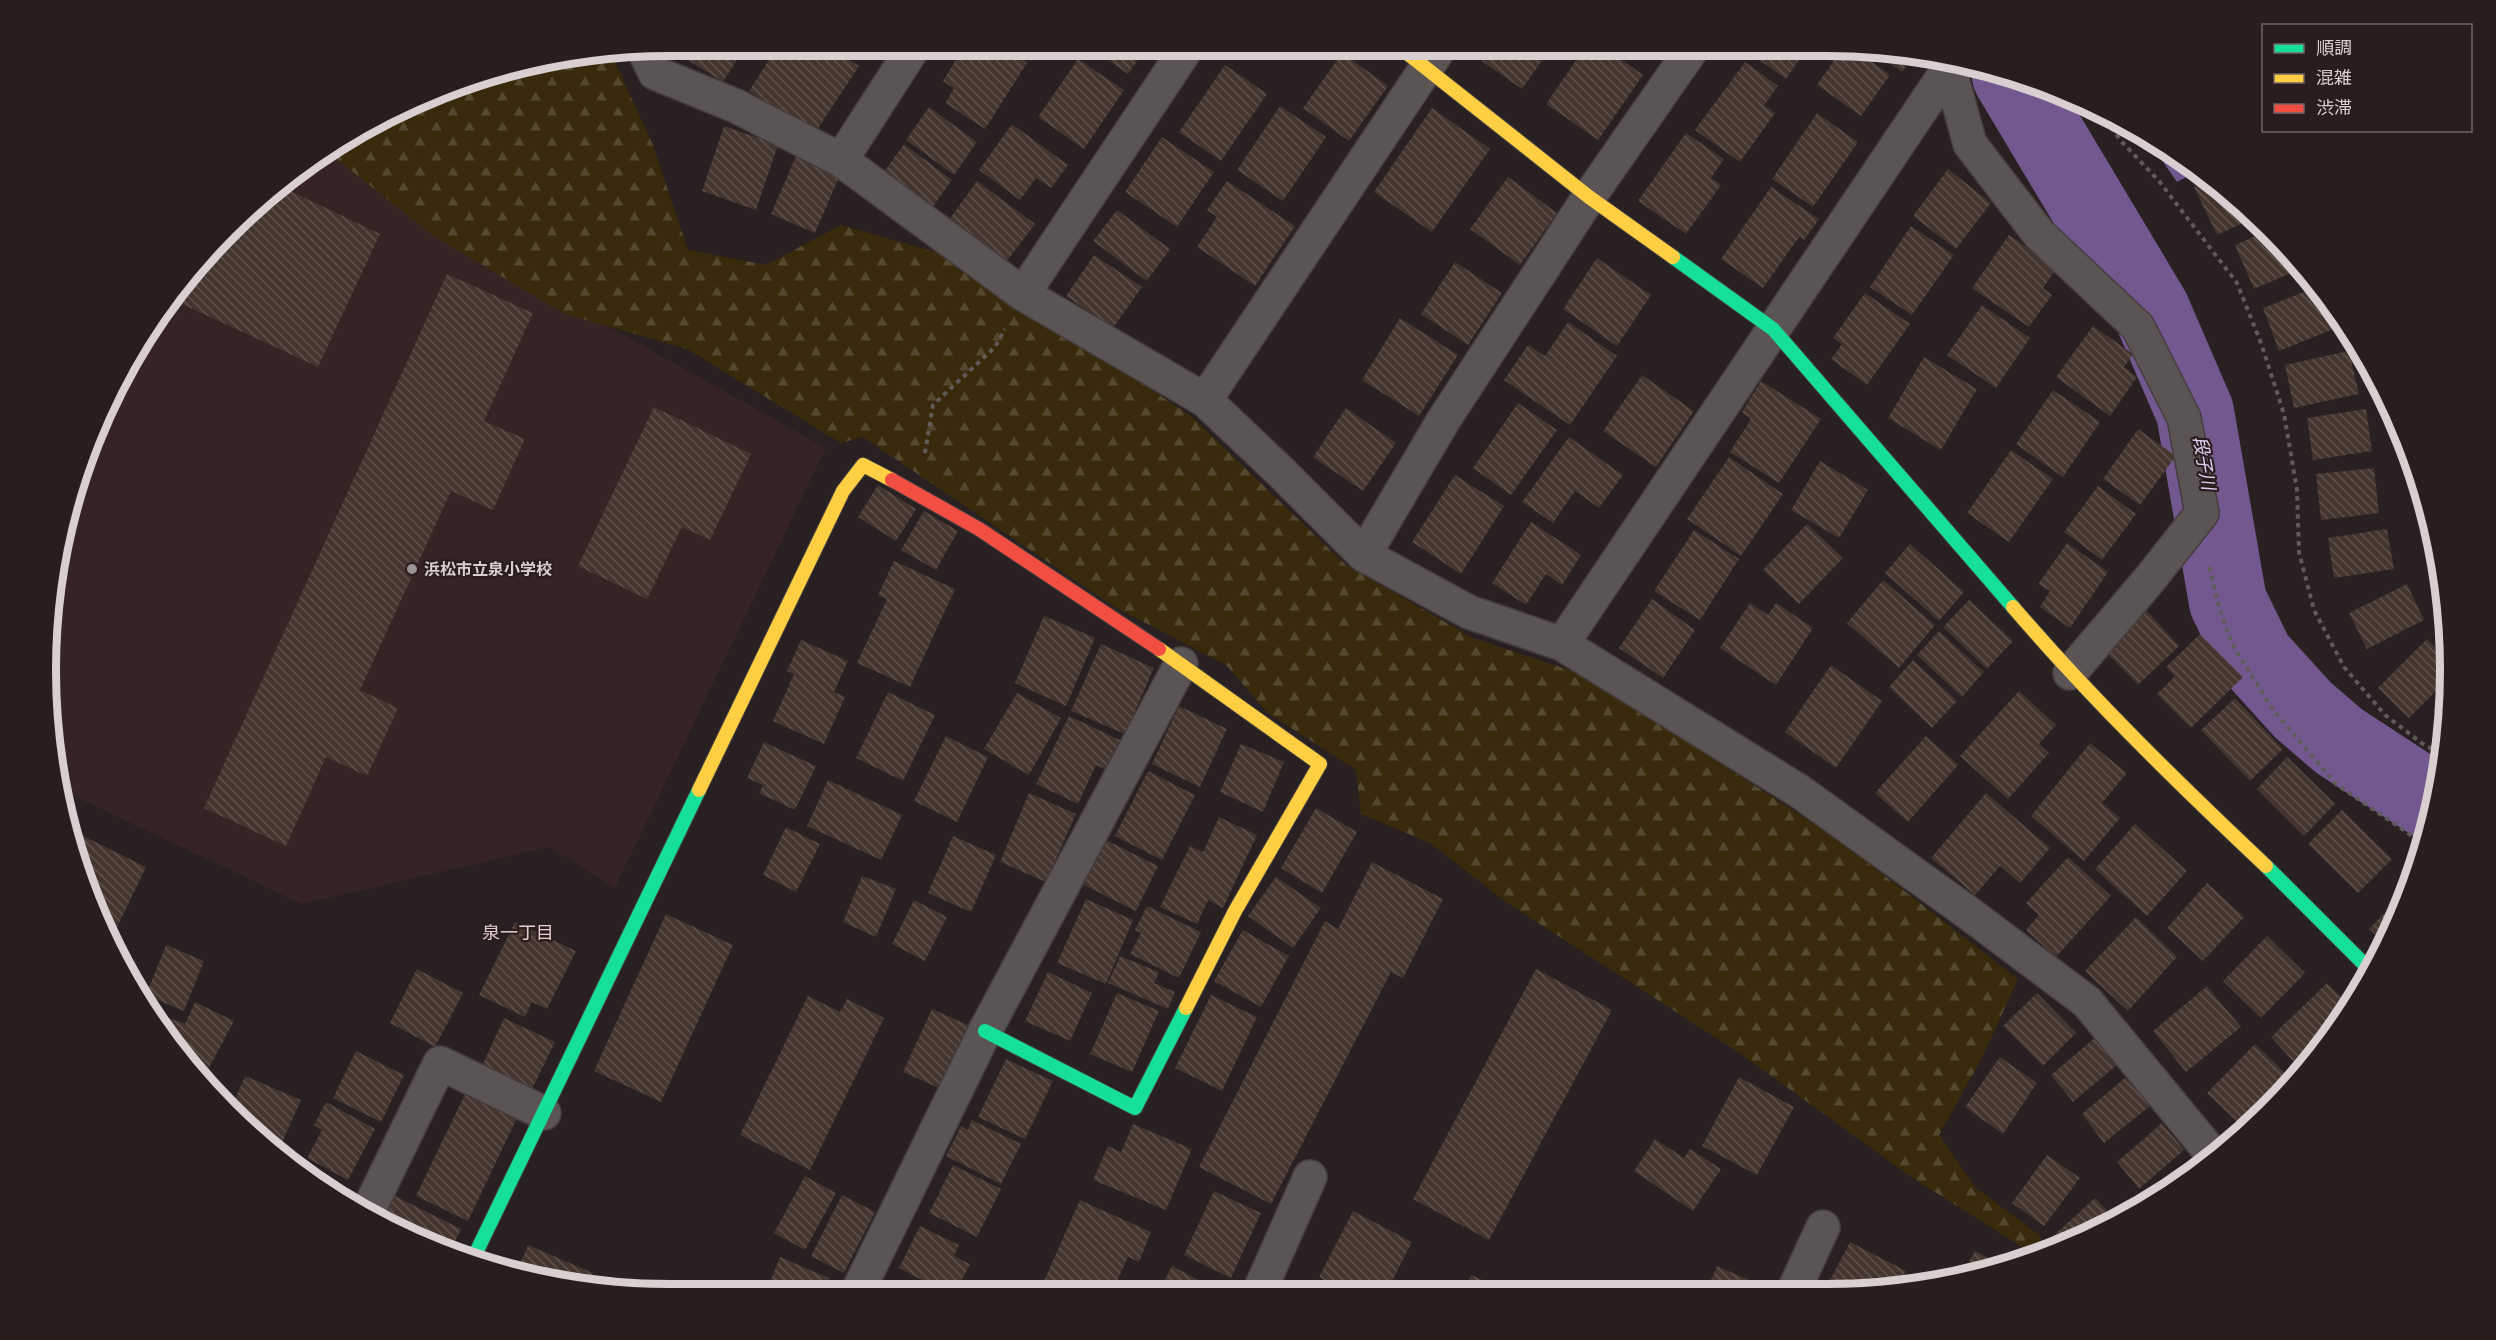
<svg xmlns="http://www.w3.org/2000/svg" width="2496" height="1340" font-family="Rubik,'Noto Sans JP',sans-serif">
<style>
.built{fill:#362324}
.forest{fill:url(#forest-firs)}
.water{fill:#735890}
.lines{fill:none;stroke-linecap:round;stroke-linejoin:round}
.river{stroke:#735890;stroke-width:78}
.building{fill:url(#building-back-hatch)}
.street-casing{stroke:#443d3e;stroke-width:36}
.fast-casing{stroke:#443d3e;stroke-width:16}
.slow-casing{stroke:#443d3e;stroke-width:16}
.jam-casing{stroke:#443d3e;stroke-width:16}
.path{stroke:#605b5b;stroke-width:4;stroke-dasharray:4.5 4.5;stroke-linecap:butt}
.street{stroke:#5a5455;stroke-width:33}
.fast{stroke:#16e098;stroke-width:14}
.slow{stroke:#ffcf43;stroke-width:14}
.jam{stroke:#f24e42;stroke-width:14}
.poi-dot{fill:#9b9293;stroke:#2b1d1e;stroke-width:2}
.labels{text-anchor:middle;stroke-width:4.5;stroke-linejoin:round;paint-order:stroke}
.poi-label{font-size:16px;font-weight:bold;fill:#d9cfd0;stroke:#2b1d1e;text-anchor:start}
.water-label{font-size:18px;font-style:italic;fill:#e2d3f6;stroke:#2b1d1e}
.neighbourhood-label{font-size:18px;fill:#e4cfd0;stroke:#2b1d1e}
.rim{fill:none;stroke:#d9cfd0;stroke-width:8}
</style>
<defs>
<pattern id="forest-firs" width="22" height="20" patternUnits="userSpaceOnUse" patternTransform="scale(1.5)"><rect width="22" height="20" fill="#382a0b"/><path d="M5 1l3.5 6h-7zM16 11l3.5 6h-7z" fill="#54482e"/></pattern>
<pattern id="building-back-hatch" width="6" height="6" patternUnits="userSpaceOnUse" patternTransform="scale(1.5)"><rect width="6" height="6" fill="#45352f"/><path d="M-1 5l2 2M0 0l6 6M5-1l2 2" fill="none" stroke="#5f514c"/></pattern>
</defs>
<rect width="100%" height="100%" fill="#282021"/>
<path class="built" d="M345,137l82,88 399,223 -211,440 -66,-41 -247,57 -243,-115 -13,-78v-82l20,-120 27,-78 57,-108 50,-65 89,-84z"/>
<path class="forest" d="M610,51l43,94 35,105 78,15 75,-40 98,28 109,68 143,95 155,149 127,73 111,37 256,166 178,138 -35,77 -44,79 37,53 63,47 9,16 -24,-3 -110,-69 -173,-125 -235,-152 -76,-59 -69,-29 -5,-44 -88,-57 -42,-48 -113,-59 -250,-169 -22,6 -154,-94 -122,-35 -131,-78 -109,-86 33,-21 111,-51 79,-21z"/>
<path class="water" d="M2141,130l57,41 -21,11z"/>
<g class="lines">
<path class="river" d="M2011,76l140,234 44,102 33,190 27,55 48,53 36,31 95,62"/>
</g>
<path class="building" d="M677,45h69l-23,37 -49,-31z
M802,45h24l33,21 -44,67 -66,-42 28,-44 17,11z
M846,45h34l-11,16z
M965,45h35l27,18 -42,66 -40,-26 9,-15 -11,-7z
M1031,45h14l-4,7z
M1087,45l60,1 -19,28z
M1492,46h60l-30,43 -40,-28z
M1586,46h16l41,29 -45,65 -52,-36z
M1740,46h69l-23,33z
M1844,46h6l40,29 -29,41 -44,-31z
M1867,46l48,8 -13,18z
M1342,53l46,33 -39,55 -46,-33z
M1078,59l46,31 -40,59 -46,-32z
M1745,62l33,24 -14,19 11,8 -35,49 -45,-32z
M1225,65l42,29 -46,67 -42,-29z
M1280,106l46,31 -43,64 -46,-31z
M929,107l48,35 -23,33 -48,-35z
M1432,108l58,41 -58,83 -58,-40z
M1817,113l41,29 -45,65 -41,-28z
M1012,124l56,41 -17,23 -15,-10 -16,22 -41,-30z
M724,126l54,19 -22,65 -54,-19z
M1686,133l38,26 -13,19 10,7 -35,49 -48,-33z
M1162,137l52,35 -37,55 -52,-35z
M904,144l48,36 -23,32 -48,-36z
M796,156l44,19 -25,58 -44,-19z
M1948,169l43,34 -35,46 -43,-33z
M1508,177l49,36 -37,52 -50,-36z
M2210,180l28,20 16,18 -37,17 -23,-48z
M977,181l58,43 -32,42 -57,-42z
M1227,181l68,45 -40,60 -58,-39 20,-30 -10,-7z
M278,185l102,49 -62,133 -149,-69 31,-40z
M1771,187l48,32 -15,21 -5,-3 -36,51 -42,-29z
M1117,210l53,39 -23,32 -54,-40z
M1911,226l43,29 -42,60 -42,-28z
M2267,231l35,37 -48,21 -19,-44z
M2009,235l48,33 -14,20 9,7 -23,32 -57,-39z
M1094,255l48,32 -29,41 -47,-32z
M1597,258l54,37 -34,51 -54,-37z
M1455,262l47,31 -34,52 -47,-31z
M447,274l86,39 -49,108 41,18 -32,71 -42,-19 -91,199 38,18 -31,68 -41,-19 -40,89 -82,-38z
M2319,286l17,26 5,14 -62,25 -16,-43z
M1865,293l45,31 -43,61 -36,-26 11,-15 -9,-6z
M1982,305l48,33 -34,50 -49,-33z
M1400,318l58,37 -39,61 -57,-36z
M1568,322l49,34 -47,69 -66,-45 24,-35 17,11z
M2093,326l40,28 -9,13 13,10 -27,39 -54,-39z
M2349,351l10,43 -65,14 -9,-43z
M1924,357l53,32 -36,61 -53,-32z
M1642,375l52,36 -38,56 -53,-36z
M1761,381l60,38 -42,64 -49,-31 21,-33 -9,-7z
M2053,390l47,32 -37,55 -47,-33z
M1518,403l39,27 -46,65 -38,-27z
M654,407l97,47 -41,86 -28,-13 -35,72 -69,-33z
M1346,408l50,35 -33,48 -50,-34z
M2366,409l6,42 -59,9 -6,-42z
M2138,429l38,27 -36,49 -37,-26z
M1569,437l54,38 -24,33 -24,-17 -22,32 -31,-21z
M2011,450l42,29 -44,63 -42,-29z
M1729,457l54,37 -42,62 -54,-37z
M1820,461l48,29 -29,48 -48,-28z
M2374,468l5,45 -58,7 -5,-46z
M1455,475l49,31 -43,68 -49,-32z
M878,485l38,24 -20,32 -38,-24z
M2098,486l38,28 -34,46 -38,-28z
M924,511l34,20 -22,39 -35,-20z
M1531,522l50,33 -19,30 -16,-11 -20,31 -34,-22z
M1807,524l36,34 -44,46 -36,-34z
M2387,529l7,40 -60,9 -6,-40z
M1694,530l45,29 -39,61 -46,-29z
M2067,543l41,29 -38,56 -30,-21 10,-16 -12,-7z
M1910,544l54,48 -25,29 -54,-48z
M894,561l61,28 -45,98 -53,-24 30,-64 -9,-4z
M1883,580l52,45 -36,43 -52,-45z
M2407,584l17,36 -57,29 -18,-36z
M1652,599l43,31 -32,48 -44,-30z
M1969,600l44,41 -26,28 -44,-42z
M1750,603l18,12 8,-12 37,25 -37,57 -56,-37z
M2146,610l33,36 -41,39 -34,-35z
M1044,616l51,22 -29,68 -51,-23z
M1939,631l45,41 -22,25 -45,-42z
M2200,634l43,43 -52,51 -34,-34 18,-18 -9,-9z
M2427,639l22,23 -1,17 -39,39 -31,-30z
M801,640l47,21 -14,31 11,5 -21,47 -51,-23 21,-47 -7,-3z
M1101,644l53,24 -29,66 -54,-23z
M1913,660l44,41 -25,27 -43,-41z
M1831,665l51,36 -46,67 -51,-36z
M2019,691l37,34 -17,19 10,9 -41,46 -48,-43z
M888,692l47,23 -32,66 -47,-23z
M1017,693l44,25 -32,57 -45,-26z
M2235,698l48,51 -33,32 -49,-51z
M1179,706l48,23 -27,58 -48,-23z
M1069,716l55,26 -14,30 -14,-7 -18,39 -42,-20z
M946,736l42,21 -31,65 -43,-21z
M1926,736l32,29 -50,57 -33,-29z
M764,742l52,24 -21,44 -36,-17 4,-8 -16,-7z
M2090,743l37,30 -25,30 18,15 -36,43 -53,-45z
M1241,744l43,18 -21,50 -43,-20z
M2287,757l48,47 -31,32 -47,-47z
M1148,771l47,24 -33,65 -47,-24z
M828,780l74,35 -21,45 -74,-34z
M1029,793l47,21 -30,68 -46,-20z
M1986,793l64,55 -30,35 -20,-17 -25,29 -44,-37z
M1316,808l41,24 -35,61 -41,-25z
M2342,810l50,49 -34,34 -50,-49z
M1219,817l38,18 -34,73 -15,-8 -11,24 -37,-17 30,-61 13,6z
M2135,824l52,47 -40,45 -52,-47z
M786,827l34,17 -24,48 -33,-17z
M83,836l63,31 -36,75 -17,-33 -19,-54z
M953,836l43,19 -25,57 -43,-19z
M1104,839l54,27 -22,45 -54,-27z
M2068,857l43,39 -55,61 -30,-27 13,-15 -13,-12z
M1372,862l71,37 -40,79 -12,-6 -120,232 -72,-37 126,-246 13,8z
M862,876l34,13 -20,48 -33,-15z
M1276,877l45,31 -28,40 -45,-32z
M2207,883l37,34 -41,44 -36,-33z
M2411,885l-26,59 -16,-15z
M1086,899l47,21 -27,64 -49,-21z
M914,900l33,17 -22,44 -33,-17z
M1147,906l54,26 -22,46 -49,-24 11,-21 -6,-3z
M666,914l67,31 -72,157 -67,-31z
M2136,917l41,40 -49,54 -43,-40z
M515,922l61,29 -29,58 -15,-7 -7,15 -46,-22z
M1243,930l46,26 -28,51 -47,-26z
M2267,936l38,37 -44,45 -38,-37z
M166,945l38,16 -20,50 -38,-16z
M1120,956l39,16 -5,11 21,9 -7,17 -60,-26z
M417,969l46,24 -28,54 -45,-24z
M1536,969l76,41 -123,230 -76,-41z
M1048,972l44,21 -22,48 -45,-20z
M2327,983l23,23 -47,66 -32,-35z
M2207,986l34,41 -55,45 -33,-41z
M1117,993l42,18 -27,61 -42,-18z
M2037,993l39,40 -33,33 -40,-40z
M1211,995l46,22 -35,74 -47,-23z
M808,996l32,16 7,-13 37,19 -74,152 -70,-35z
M195,1002l39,19 -33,62 -53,-70 1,-2 36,13z
M932,1009l38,17 -29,63 -38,-17z
M504,1018l51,24 -23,47 -50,-23z
M2096,1037l22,27 -45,38 -22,-27z
M2255,1044l37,36 -48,48 -37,-35z
M356,1051l48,24 -23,47 -48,-24z
M2000,1057l37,26 -34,51 -38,-27z
M1006,1059l47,22 -28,58 -47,-22z
M245,1076l56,24 -24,54 -47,-44z
M1739,1077l55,30 -37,68 -55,-29z
M2126,1077l24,29 -46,37 -22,-29z
M465,1094l52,24 -49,103 -52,-25z
M326,1102l49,27 -27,51 -41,-22 15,-28 -8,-5z
M972,1120l49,24 -20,40 -55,-28 15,-30 7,4z
M2162,1123l22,27 -45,39 -22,-27z
M1133,1124l59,25 -26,61 -73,-30 15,-34 13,6z
M1655,1139l29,19 6,-9 31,20 -28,42 -59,-40z
M2047,1155l33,23 -36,48 -32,-23z
M2196,1164l3,3 -26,23 -14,7z
M953,1165l48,24 -24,48 -48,-24z
M805,1176l31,17 -31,57 -31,-17z
M1214,1191l47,22 -30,65 -47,-23z
M393,1195l68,34 -10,21 -71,-29z
M842,1195l33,17 -31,61 -33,-17z
M2095,1198l20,21 -54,26 -8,-9z
M1080,1200l71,32 -12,30 -11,-5 -16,35h-49l-20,-9z
M1353,1211l59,31 -25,49h-41l-27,-14z
M920,1226l39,19 -5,11 16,8 -15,29h-8l-48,-25z
M1850,1242l56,29 -10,19h-71z
M528,1245l65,28 -6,14 -71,-12z
M1975,1251l29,16 -44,10z
M780,1257l49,21 -6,15h-70l4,-8 10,5z
M1172,1266l49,26h-63z
M1717,1266l50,22v2h-60z
M1471,1275l37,16h-44z
M875,1283l19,10h-24z"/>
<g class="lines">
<g class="street-casing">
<path id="street" d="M643,48l12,25 81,33 105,54 182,134 165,-248
M1949,60v8l21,76 69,90 99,93 46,91 18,95 -53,67 -79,93
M841,160l74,-115
M1023,294l182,106 236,-354
M1205,400l77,73 82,82 105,57 93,32 237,147 168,121 120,90 126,153
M1364,555l79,-134 146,-224 105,-151
M1562,644l387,-576
M366,1215l74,-152 104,50
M1794,1290l29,-63
M1259,1292l51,-115
M857,1293l128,-262 196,-367"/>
</g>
<g class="fast-casing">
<path id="fast" d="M1673,257l100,72 240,278
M2266,866l106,106
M985,1031l150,77 51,-100
M473,1259l226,-469"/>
</g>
<g class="slow-casing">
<path id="slow" d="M1398,46l191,151 84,60
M2013,607c79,92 165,176 253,259
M1159,649l161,115 -85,147 -49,97
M699,790l144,-299 20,-26 29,15"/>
</g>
<g class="jam-casing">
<path id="jam" d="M892,480l87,49 180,120"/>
</g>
<path class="path" d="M2100,113l22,29 37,39 78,102 24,60 23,71 13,76 2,62 15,58 30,57 41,48 38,29 22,12
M925,453l8,-48 62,-58 10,-18
M2209,567l11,43 12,34 42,67 62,73 88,60"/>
<use href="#street" class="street"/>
<use href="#fast" class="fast"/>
<use href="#slow" class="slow"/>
<use href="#jam" class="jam"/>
</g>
<circle class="poi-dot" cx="412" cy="569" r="6"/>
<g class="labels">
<g class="poi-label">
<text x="424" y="575">浜松市立泉小学校</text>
</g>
<g class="water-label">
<text transform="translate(2204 463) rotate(80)" y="6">段子川</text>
</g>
<g class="neighbourhood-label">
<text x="518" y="939">泉一丁目</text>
</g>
</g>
<path d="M0 0H2496V1340H0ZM670 56H1826A614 614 0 0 1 2440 670V670A614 614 0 0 1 1826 1284H670A614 614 0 0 1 56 670V670A614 614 0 0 1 670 56Z" fill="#2b1d1e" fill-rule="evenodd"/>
<path class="rim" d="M670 56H1826A614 614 0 0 1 2440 670V670A614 614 0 0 1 1826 1284H670A614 614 0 0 1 56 670V670A614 614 0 0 1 670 56Z"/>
<rect x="2262" y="24" width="210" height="108" fill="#2b1d1e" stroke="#716465" stroke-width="1.5"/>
<rect x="2274" y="44" width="30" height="9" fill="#16e098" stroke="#716465" stroke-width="1.5"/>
<text x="2316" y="54" font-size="18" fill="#d9cfd0">順調</text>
<rect x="2274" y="74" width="30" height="9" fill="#ffcf43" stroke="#716465" stroke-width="1.5"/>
<text x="2316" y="84" font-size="18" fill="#d9cfd0">混雑</text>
<rect x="2274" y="104" width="30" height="9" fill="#f24e42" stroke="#716465" stroke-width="1.5"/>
<text x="2316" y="114" font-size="18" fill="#d9cfd0">渋滞</text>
</svg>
